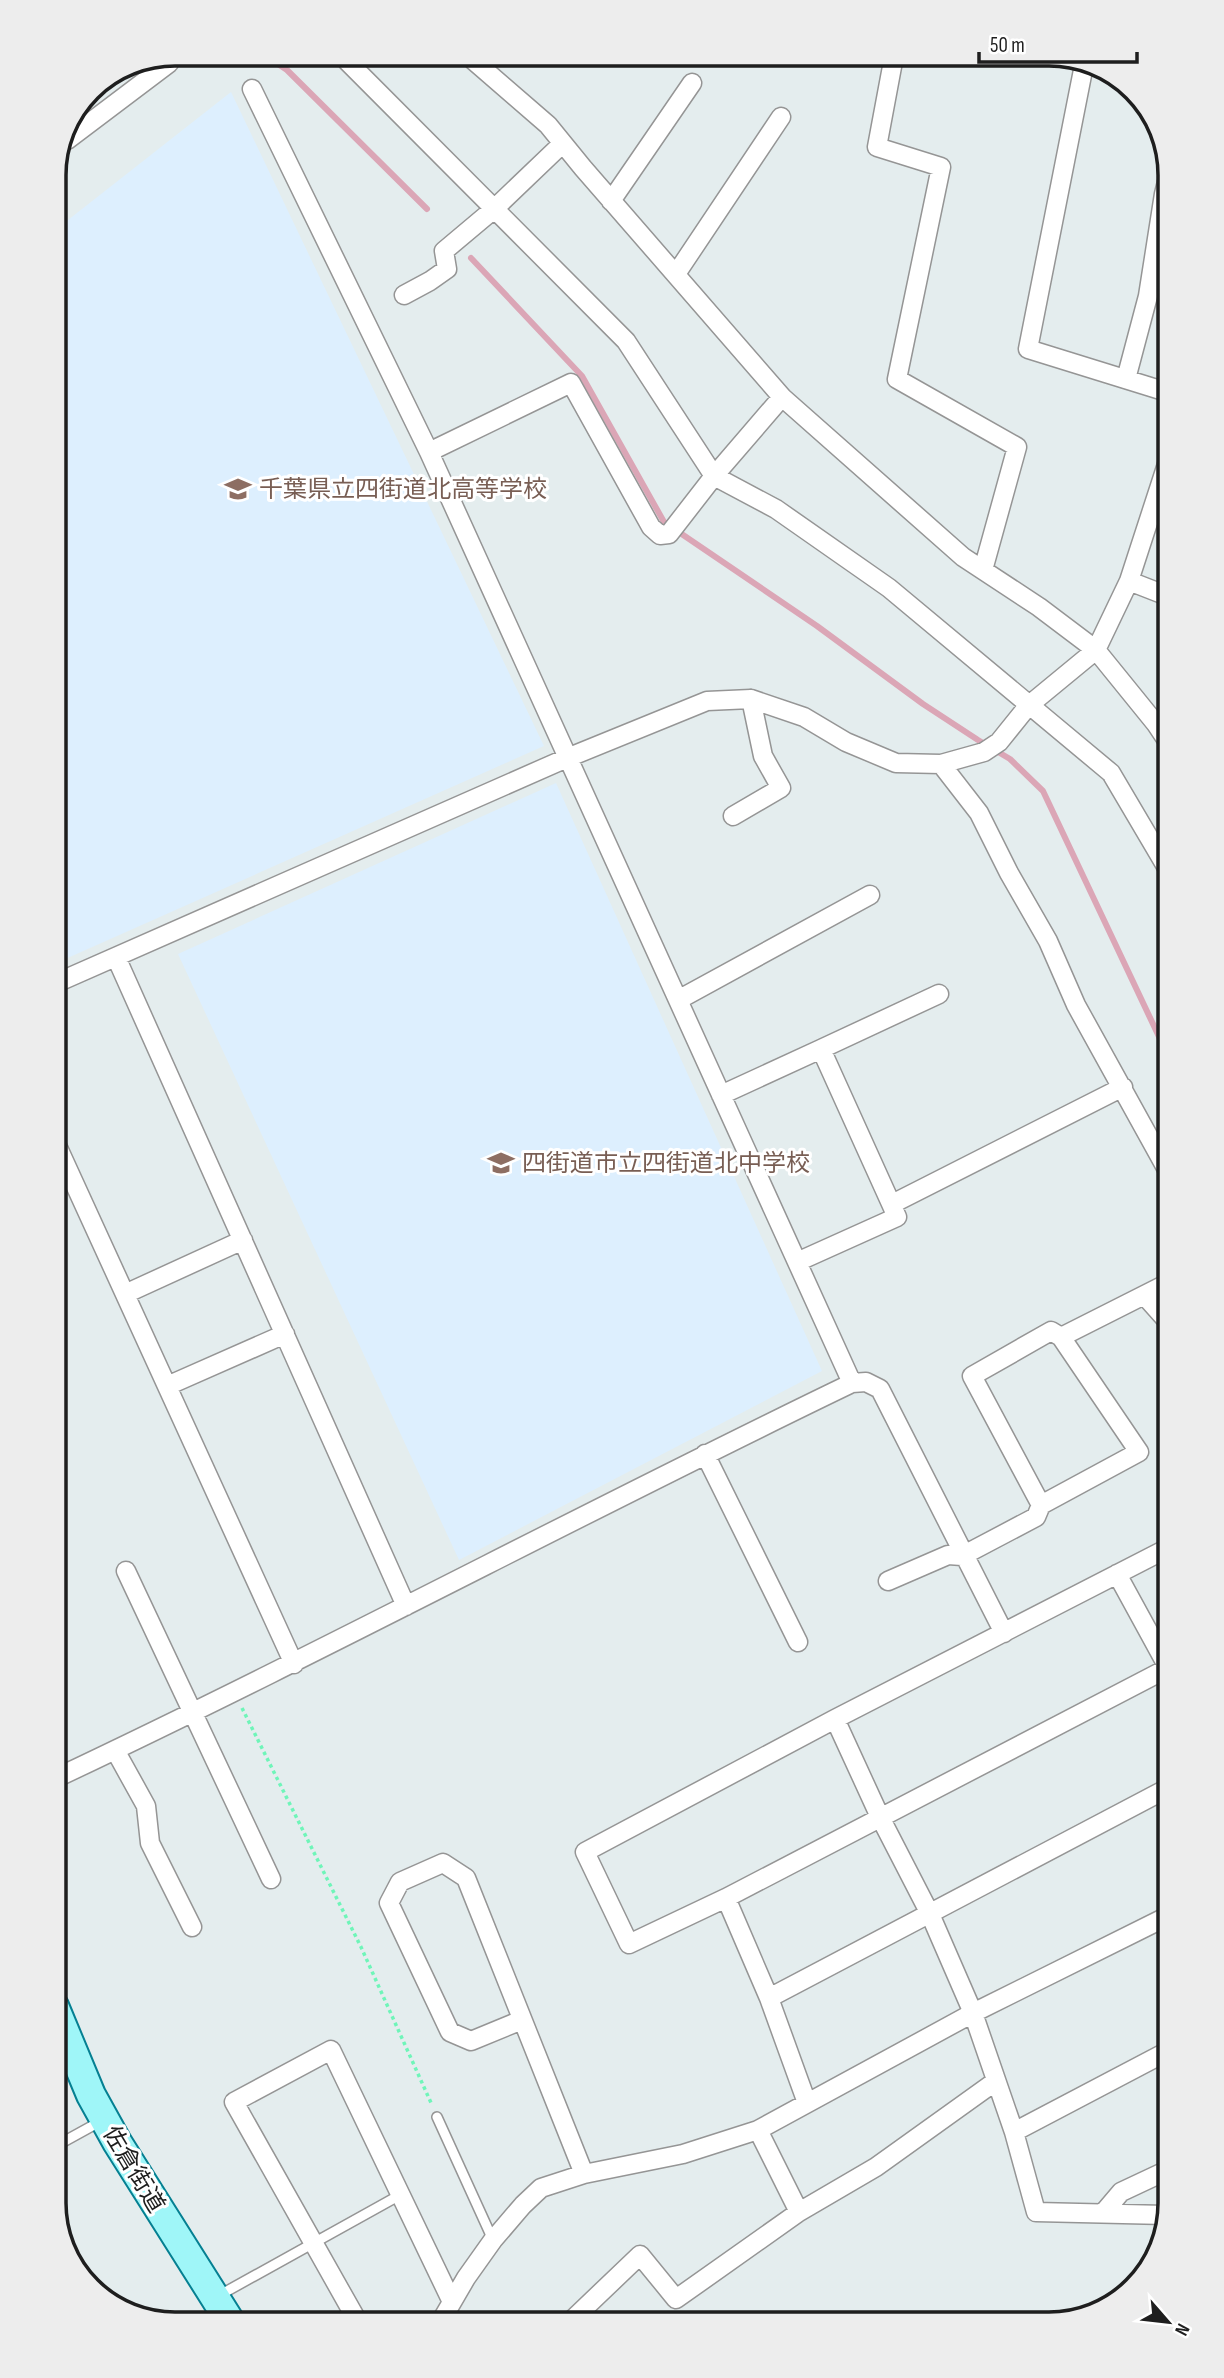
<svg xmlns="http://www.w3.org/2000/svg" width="1224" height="2378" font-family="'Sofia Sans Condensed','Noto Sans JP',sans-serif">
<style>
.education{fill:#ddeffe}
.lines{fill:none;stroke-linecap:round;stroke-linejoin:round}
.stream{stroke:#dba6b6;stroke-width:6}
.service-casing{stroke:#959595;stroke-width:12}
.minor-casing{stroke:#959595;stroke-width:21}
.primary-casing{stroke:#058092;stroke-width:32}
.path{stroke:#6ff5b9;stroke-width:3.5;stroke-dasharray:3.5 3.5;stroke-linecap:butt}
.service{stroke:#fff;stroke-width:9}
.minor{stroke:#fff;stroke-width:18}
.primary{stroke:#9ff6f8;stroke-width:28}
.labels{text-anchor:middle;stroke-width:6;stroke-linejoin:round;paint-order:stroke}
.education-label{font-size:24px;fill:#785e54;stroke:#fff;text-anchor:start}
.street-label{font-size:24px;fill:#1e1e1e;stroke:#fff}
.rim{fill:none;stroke:#1e1e1e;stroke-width:3.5}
</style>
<rect width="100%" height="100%" fill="#e4edee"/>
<path class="education" d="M231,92l313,654 -490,218v-733z
M556,783l266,588 -363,189 -281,-606z"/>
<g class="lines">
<path class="stream" d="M275,62l12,8 140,139
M471,258l111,118 82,146 153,104 106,78 55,36 32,19 33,32 127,269"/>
<g class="service-casing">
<path id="service" d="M437,2117l56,123
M54,2147l49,-27
M218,2296l182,-101"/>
</g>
<g class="minor-casing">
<path id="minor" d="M894,56l-17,91 64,20 -44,212 120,68 -34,123
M473,60l75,65 35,43 199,229 181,160 76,50 57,43 60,74 14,21
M347,61l279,280 88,135 62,33 113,79 222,185 59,100
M1084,65l-56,284 142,44
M67,140l102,-77
M611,201l81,-118
M676,274l105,-157
M404,295l26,-14 17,-12 -3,-18 50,-42 68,-65
M1126,379l22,-83 16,-102 5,-20
M429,452l142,-69 80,144 9,8 9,-1 45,-58 68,-79
M1129,581l41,16
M941,764l38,49 30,60 39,68 28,64 94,170
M733,816l48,-28 -18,-32 -12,-57
M116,957l290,649
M54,984l513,-226 140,-57 44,-2 53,18 42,25 50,21 45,1 43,-12 15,-10 29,-36 68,-56 33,-69 41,-126
M678,1000l192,-105
M821,1049l118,-55
M721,1095l100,-46 76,168 -100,45
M54,1139l240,525
M892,1204l231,-117
M125,1294l118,-54
M1145,1296l25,28
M852,1383l14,-1 14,7 124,244
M167,1386l118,-52
M705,1454l93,188
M1041,1505l98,-53 -78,-115
M126,1571l145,308
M1117,1574l53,97
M888,1581l60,-26 14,1 74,-39 5,-12 -69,-129 79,-45 10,6 109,-55
M1170,1667l-444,231 -97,46 -44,-92 250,-133 335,-172
M835,1719l45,98 50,97 43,99 41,119 22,80 130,3
M115,1750l31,56 4,37 42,84
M54,1779c269,-127 530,-267 798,-396l-423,-931 -177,-363
M726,1898l43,100 38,105
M769,1998l401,-211
M522,2020l-51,21 -21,-9 -61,-129 11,-21 43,-19 23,15 118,296
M758,2130l41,82
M1014,2132l156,-82
M1104,2212l17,-20 49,-23
M572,2320l68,-65 36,44 123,-87 77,-45 120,-86
M441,2321l25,-43 27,-38 30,-35 18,-17 43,-14 99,-20 75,-24 215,-117 197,-98
M358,2322l-124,-220 97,-52 121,252"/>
</g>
<g class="primary-casing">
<path id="primary" d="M54,2006l37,89 26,47 114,181"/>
</g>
<path class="path" d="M242,1708l119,239 71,158"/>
<use href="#service" class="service"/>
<use href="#minor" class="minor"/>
<use href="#primary" class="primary"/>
</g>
<defs>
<g id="school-bare" transform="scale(2.1)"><path d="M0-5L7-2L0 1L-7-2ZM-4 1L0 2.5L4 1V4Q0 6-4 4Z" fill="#8d6e63" stroke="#fff" stroke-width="2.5" paint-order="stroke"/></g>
</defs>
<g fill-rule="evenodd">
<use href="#school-bare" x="238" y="489"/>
<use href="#school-bare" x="501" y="1163"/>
</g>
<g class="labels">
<g class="education-label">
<text x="259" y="497">千葉県立四街道北高等学校</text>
<text x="522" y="1171">四街道市立四街道北中学校</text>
</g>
<g class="street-label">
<text transform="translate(134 2169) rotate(59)" y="8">佐倉街道</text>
</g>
</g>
<path d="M0 0H1224V2378H0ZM175 66H1049A109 109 0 0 1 1158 175V2203A109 109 0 0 1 1049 2312H175A109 109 0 0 1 66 2203V175A109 109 0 0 1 175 66Z" fill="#ededed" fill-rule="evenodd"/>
<path class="rim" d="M175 66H1049A109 109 0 0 1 1158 175V2203A109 109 0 0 1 1049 2312H175A109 109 0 0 1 66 2203V175A109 109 0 0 1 175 66Z"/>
<g transform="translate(1168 2322) rotate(118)" stroke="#ffffff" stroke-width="5" paint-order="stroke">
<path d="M0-5L12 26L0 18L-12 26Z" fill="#1e1e1e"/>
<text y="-10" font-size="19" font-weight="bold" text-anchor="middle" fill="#1e1e1e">N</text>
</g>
<path d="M979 52v10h158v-10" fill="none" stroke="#1e1e1e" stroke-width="3.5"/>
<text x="990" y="52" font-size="21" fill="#1e1e1e" stroke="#ffffff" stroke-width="5" paint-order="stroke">50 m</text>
</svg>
